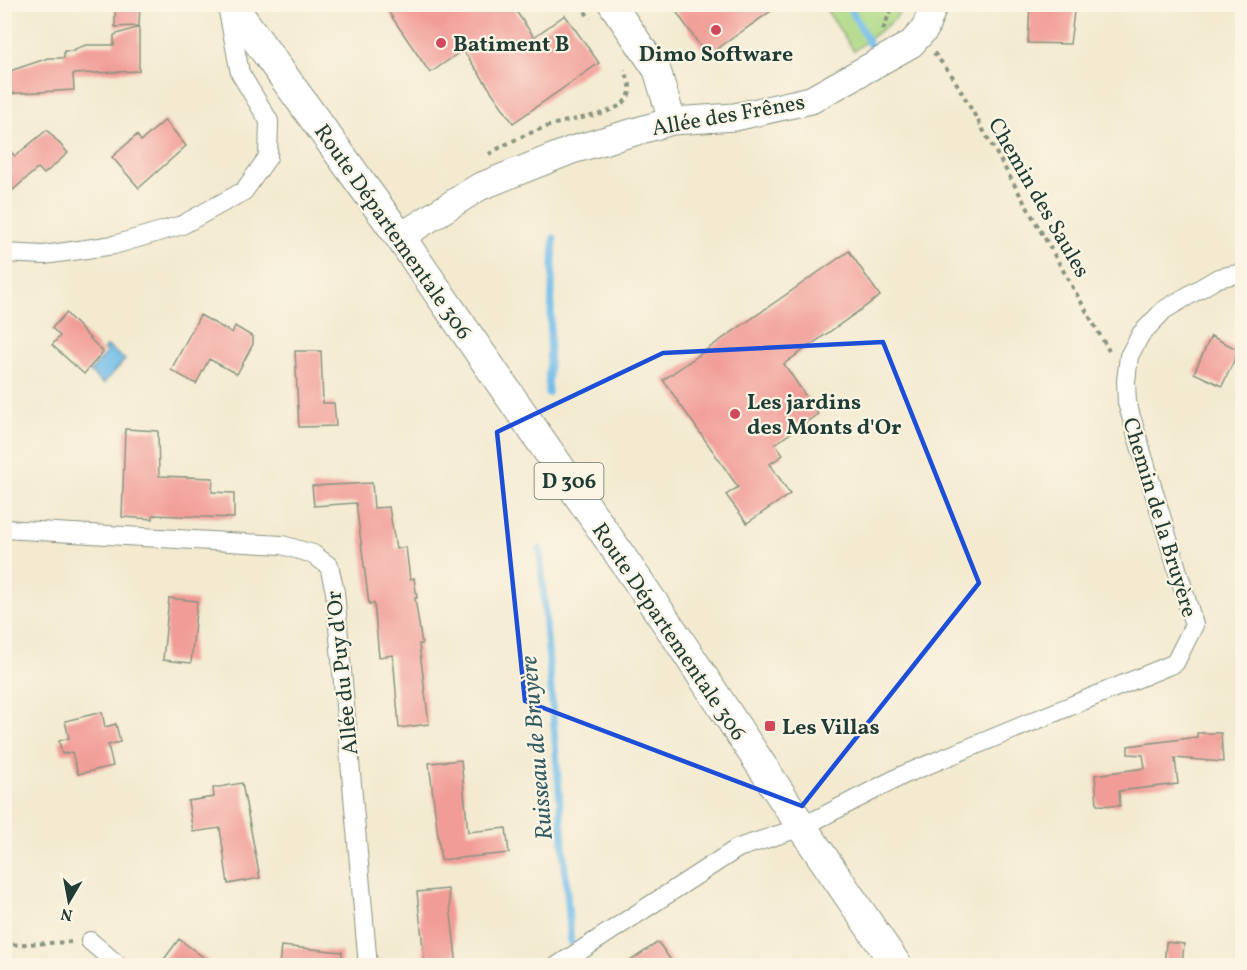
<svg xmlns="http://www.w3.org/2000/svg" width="1247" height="970" font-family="Vollkorn,serif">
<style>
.green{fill:#acd884;stroke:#668a5c;stroke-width:1.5}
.water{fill:#70bcea;stroke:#487c8f;stroke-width:1.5}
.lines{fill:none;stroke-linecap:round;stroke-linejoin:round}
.stream{stroke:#70bcea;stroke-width:7}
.building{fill:#f19c96}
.street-casing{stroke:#899482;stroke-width:20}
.secondary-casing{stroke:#899482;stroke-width:29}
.primary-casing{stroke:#899482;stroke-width:32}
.path{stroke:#899482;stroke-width:4;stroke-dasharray:4.5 4.5;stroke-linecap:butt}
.street{stroke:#fff;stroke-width:18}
.secondary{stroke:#fff;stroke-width:27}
.primary{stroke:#fff;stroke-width:30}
.marked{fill:none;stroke:#1d4ed8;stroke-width:4.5;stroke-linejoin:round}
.poi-dot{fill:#d1495b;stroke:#fcf5e5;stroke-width:2}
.labels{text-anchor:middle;stroke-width:4.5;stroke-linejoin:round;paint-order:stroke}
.shield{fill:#fcf5e5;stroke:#617469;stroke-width:1.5}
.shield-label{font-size:21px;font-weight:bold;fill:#1f3d34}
.poi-label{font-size:22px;font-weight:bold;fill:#1f3d34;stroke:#fcf5e5;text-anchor:start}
.street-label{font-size:22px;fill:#1f3d34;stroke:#fcf5e5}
.water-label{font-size:24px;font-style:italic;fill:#335d62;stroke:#fcf5e5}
</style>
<rect width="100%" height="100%" fill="#fcf5e5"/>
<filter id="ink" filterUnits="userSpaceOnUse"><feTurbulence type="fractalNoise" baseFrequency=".0167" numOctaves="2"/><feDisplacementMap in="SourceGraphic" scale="12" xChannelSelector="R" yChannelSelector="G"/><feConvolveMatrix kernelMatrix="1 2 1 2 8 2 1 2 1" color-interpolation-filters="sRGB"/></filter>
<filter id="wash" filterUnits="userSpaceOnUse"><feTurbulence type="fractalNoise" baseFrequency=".008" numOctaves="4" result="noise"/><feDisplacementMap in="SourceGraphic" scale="24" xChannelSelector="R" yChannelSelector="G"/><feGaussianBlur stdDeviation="1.35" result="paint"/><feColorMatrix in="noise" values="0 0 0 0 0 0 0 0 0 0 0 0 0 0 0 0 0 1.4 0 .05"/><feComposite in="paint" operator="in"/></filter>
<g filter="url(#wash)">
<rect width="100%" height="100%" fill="#f3ead0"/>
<path class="green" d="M823,5h81l-9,14 -41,32z"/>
<path class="water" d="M107,346l18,14 -22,24 -13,-12 16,-18 -2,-5z"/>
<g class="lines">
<path class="stream" d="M848,4l29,54
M548,393l6,-155
M540,549l31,394"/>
</g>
<g id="blocks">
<path class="building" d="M115,4h25l-1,22 -24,1z
M383,4h128l23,33 31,-22 34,48 -86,60 -50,-73 -33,23z
M671,4h110l-74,52z
M1030,4h45l-5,40 -42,-1z
M139,27v44l-66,3 1,16 -70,4v-21l44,-15h16v-7h11v-2l11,-4h28v-10z
M165,120l21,26 -47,42 -27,-31 25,-22 4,6z
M47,130l21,23 -24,21 -6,-6 -34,30v-53l11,11z
M849,251l31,45 -96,68 34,50 -43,30 8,11 -13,9 20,30 -43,29 -21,-28 12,-8 -75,-107z
M66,313l37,39 -19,22 -32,-29 8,-9 -8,-8z
M200,315l32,18 3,-7 18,11v7l-16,30 -28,-15 -13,25 -25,-14z
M1211,336l28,14 -17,36 -28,-13z
M295,351h26l2,52h11l2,23 -37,1z
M125,429l33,2 1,45 54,2 -1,14 22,1v25l-81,-3v4l-31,-2z
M372,483l2,25 15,-1 7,42 10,-2 4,32 4,-1 3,20h-2l7,46h-3l10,80 -30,4 -6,-73 -14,2 -5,-54 -5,1 -13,-101 -42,3 -2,-20z
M169,598l28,3 -6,62 -28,-3z
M102,712l3,15 11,-3 4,18 -12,3 5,21 -35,8 -6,-22 -10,2 -3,-13 10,-3 -4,-17z
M1197,733h24l2,29 -48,-4 3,26 -59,7 1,15 -23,-1 -2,-30 50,-7 -2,-13 -15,-1v-8l69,-9z
M461,760l7,72 38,-4 3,25 -68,7 -12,-97z
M242,783l18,95 -32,6 -8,-56 -27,4 -5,-31 26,-4 -1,-9z
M448,889l9,77h-32l-8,-74z
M179,939l36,27h-56z
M658,942l17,24h-52z
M1166,942l18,2 -2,22h-18z
M281,946l61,6 -1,14h-62z"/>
</g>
</g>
<g filter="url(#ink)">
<use href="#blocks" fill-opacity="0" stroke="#899482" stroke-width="1.5"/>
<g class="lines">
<g class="street-casing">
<path id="street" d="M4,253l40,2 70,-10 68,-20 62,-34 24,-34 1,-36 -29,-48 -13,-67
M4,529l278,16 31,9 16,12 6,26 33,374
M90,941l29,25
M557,966l181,-118 64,-21 101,-52 272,-112 19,-38 -67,-222 -1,-22 3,-25 12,-22 23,-24 54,-32 24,-5"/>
</g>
<g class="secondary-casing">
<path id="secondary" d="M612,4l45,66 15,51
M400,237l79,-50 93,-37 100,-29 63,-4 76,-17 100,-56 14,-15 9,-25"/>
</g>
<g class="primary-casing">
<path id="primary" d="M231,4l169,233 276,399 126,191 95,139"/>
</g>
<path class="path" d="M580,4l10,15
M883,30l10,-26
M934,53l19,24 156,274
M489,154c20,-12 41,-22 63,-29 20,-7 61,-9 74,-25 8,-10 3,-20 -2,-30
M4,945l67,-3"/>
<use href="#street" class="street"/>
<use href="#secondary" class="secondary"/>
<use href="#primary" class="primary"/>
</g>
</g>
<path class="marked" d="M883,342l96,241 -177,223 -277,-105 -28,-269 166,-79z"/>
<g class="poi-dot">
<circle cx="716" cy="30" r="6"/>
<circle cx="441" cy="43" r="6"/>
<circle cx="735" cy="414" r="6"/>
<rect x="764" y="720" width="12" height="12" rx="3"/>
</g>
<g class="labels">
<rect class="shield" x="534.5" y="463" width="69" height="36" rx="4.5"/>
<g class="shield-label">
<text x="569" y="488">D 306</text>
</g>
<g class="poi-label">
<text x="453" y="51">Batiment B</text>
<text x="716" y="61" text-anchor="middle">Dimo Software</text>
<text x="747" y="409">Les jardins<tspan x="747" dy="25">des Monts d'Or</tspan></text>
<text x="782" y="734">Les Villas</text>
</g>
<g class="street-label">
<text transform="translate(728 114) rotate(-10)" y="8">Allée des Frênes</text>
<text transform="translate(1040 197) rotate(60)" y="8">Chemin des Saules</text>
<text transform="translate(394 231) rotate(55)" y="8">Route Départementale 306</text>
<text transform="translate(1161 517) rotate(73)" y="8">Chemin de la Bruyère</text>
<text transform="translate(670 631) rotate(56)" y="8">Route Départementale 306</text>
<text transform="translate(341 673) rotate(-96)" y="8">Allée du Puy d'Or</text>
</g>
<g class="water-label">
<text transform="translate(536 748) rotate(-95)" y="8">Ruisseau de Bruyère</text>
</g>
</g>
<rect width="1247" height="970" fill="none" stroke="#fcf5e5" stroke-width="24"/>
<g transform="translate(69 901) rotate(190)" stroke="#fcf5e5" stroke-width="4.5" paint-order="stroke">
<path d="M0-4.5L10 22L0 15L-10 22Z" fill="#1f3d34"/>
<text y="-9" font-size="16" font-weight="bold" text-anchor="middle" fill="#1f3d34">N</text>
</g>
</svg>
